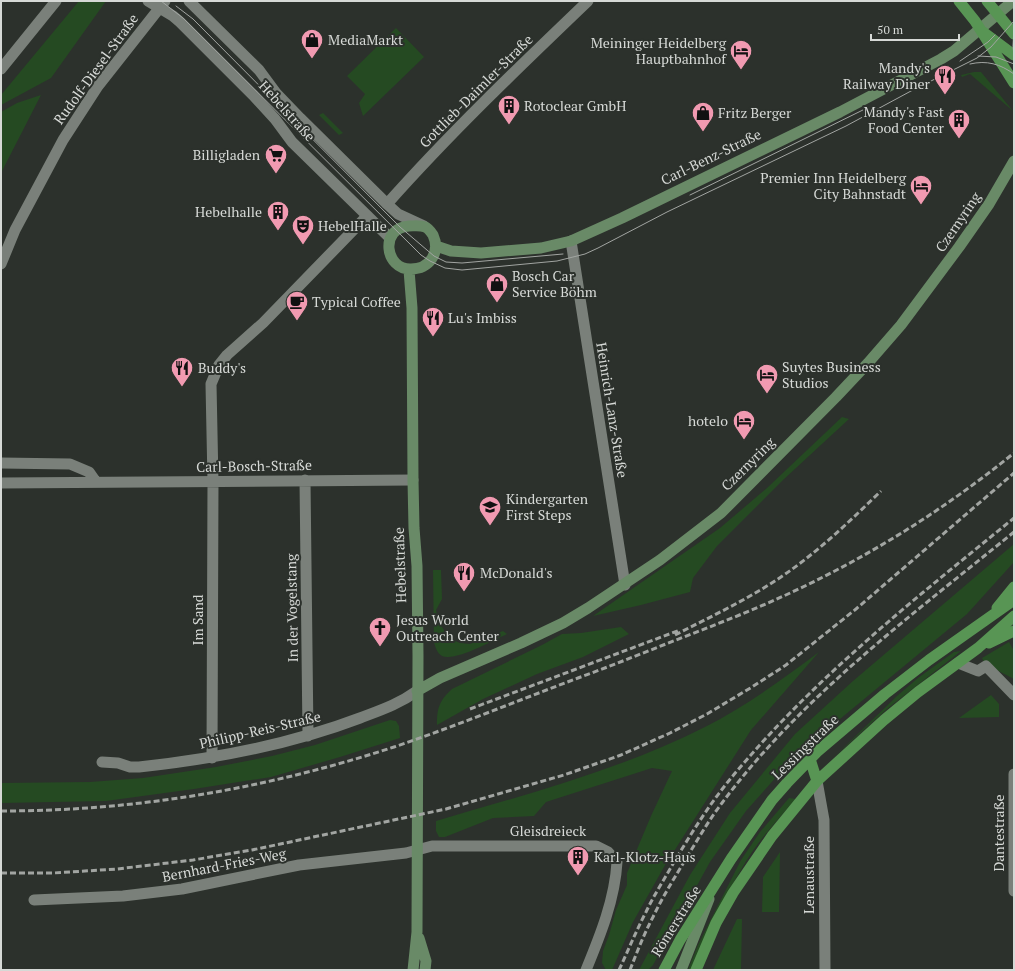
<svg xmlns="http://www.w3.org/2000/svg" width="1015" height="971" font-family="'PT Serif',serif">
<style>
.green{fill:#254a22}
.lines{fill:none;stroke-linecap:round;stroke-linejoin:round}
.minor{stroke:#7a807a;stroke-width:11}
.tertiary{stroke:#7a807a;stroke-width:11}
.secondary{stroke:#698a67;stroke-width:11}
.primary{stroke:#589554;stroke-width:11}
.tram{stroke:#a2a5a2;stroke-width:1}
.rail{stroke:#a2a5a2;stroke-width:3;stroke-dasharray:6 3;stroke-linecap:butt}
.labels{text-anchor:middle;stroke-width:4;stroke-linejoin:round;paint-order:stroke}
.poi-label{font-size:14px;fill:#d6d9d6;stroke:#2c312c;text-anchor:start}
.street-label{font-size:14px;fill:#d6d9d6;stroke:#2c312c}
</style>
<rect width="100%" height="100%" fill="#2c312c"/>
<path class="green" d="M79,1h27l-55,77 -50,27v-10z
M396,28l28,29 -61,59 -4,-13 6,-9 -18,-18z
M974,72h7l32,39 -43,-37 -8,3 -1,-2z
M41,95l-40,78v-61l16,-9z
M323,113l20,20 -4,2 -20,-20z
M842,417l7,2 -66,61 -66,66 -24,32 -3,14 -49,13 -48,11 127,-88 47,-40z
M1014,544v18l-47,52 -173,143 -48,54 -36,51 -57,103 -5,5h-9l51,-95 40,-62 65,-79 58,-53z
M433,570h8l1,29 -6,11 2,11 12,18 10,4 10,1 33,-13 4,3c-13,6 -52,28 -65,22 -5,-3 -6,-8 -8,-13z
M621,627l8,7 -46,23 -46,17 -54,25 -46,26c0,-17 2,-24 15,-36l90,-44 20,-11 19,-1z
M1009,642l4,7 1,30 -29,-15 -3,-6z
M961,651l-74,58 -53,48 63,-61 21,-18 36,-26z
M819,652l-68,78 -87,137 -31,55 -21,48h-6l-4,-7 1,-12 6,-16 7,-25 11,-25v-12l24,-57 21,-45 -20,-3 -106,34 -12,14 -41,2 -48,19h-6l-3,-6v-10c91,-27 184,-51 269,-94 41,-21 78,-48 114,-75z
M991,695l8,9v13l-40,1z
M390,720l6,1 3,5 1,12 -60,19 -69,20 -77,12 -88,12 -105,2v-20l89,-1 53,-4 73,-11 56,-11 43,-11z
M789,798l7,1c-18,20 -37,41 -51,64 -21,34 -37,71 -53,107h-4l10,-25 43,-85 19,-28z
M780,852l-1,60h-17l1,-35z
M737,919h5l-1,51h-28z"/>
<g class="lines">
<path class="minor" d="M1,69l55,-68
M387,204c63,-71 132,-137 201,-203
M571,241l54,344
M1,264l14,-34 48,-90 35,-54 67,-85
M1,463l69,1 19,8 7,10
M305,480l3,256
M1,483l412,-3
M958,663l20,8 8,-5 28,29
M212,758l1,-276 -2,-98 8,-19 8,-10 36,-32 104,-107
M102,762l16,1 12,4h9c75,-8 150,-22 221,-49 21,-8 39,-14 57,-27
M1014,774v117
M817,781l7,39 1,150
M34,900l89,-4 59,-7 117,-24 107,-12 26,-7h164l12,6 9,10c-2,37 -17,74 -31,108"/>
<path class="tertiary" d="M148,1l25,15 7,6 73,73 22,24 17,23 98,96
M189,1l70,69 17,23 24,25 87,86 11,10 26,12"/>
<path class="secondary" d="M409,226c5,0 11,-1 16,1 3,1 6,5 8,8 8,18 -4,34 -22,34 -26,1 -32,-41 -2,-43z
M436,246l15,5 30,2 60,-5 30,-7 51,-23 218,-106 101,-53 13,-8 59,-50
M409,270l3,38 1,172 1,48 3,38 1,90 -1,276 -4,38
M417,691l23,-13 81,-35 42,-20 25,-15 72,-48 61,-47 115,-116 32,-34 33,-38 58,-78 30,-43 25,-43
M419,938l7,23 -1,9
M681,970l28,-71"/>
<path class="primary" d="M959,1l16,20 39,62
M987,1l27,33
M983,32l31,23
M997,608l17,-21
M989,643l25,-12
M810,759l7,22
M664,970l16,-30 51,-81 41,-59 15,-17 31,-32 67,-57 44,-34 85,-60
M696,970l20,-47 17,-30 39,-57 45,-55 67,-61 34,-28 60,-44 36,-32"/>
<path class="tram" d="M161,1l22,17 238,237 9,6 15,7 17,2 95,-9 28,-7 13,-6 69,-36 179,-86 65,-35 66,-33 14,-11 23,-26
M176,6l17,13 207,208 34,29 12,6 16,1 101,-9
M1014,27l-1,19 1,10
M978,56l18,1 18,7
M960,61l28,-19 7,-7
M970,64c17,-4 30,0 44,10
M690,195l177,-87"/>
<path class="rail" d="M675,635c39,-20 80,-39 116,-65 32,-23 61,-51 90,-79
M470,709l210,-79
M1,811c135,0 264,-22 393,-64 62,-21 123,-46 184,-69 33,-12 65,-25 98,-38 44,-17 88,-34 131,-55 74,-36 143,-80 207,-132
M1,873h52l64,-4 76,-9 59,-10 194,-41 118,-34 57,-20 49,-22 37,-19 45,-27 34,-22 70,-56 158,-136
M619,970c9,-19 17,-39 27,-58 7,-15 16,-29 24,-43 20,-34 41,-68 67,-98 81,-96 180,-174 277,-253
M630,970c7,-18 14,-36 23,-53 10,-21 22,-40 34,-60 11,-18 22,-37 35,-54 79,-106 190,-188 292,-271"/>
</g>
<defs>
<g id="shop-pin" transform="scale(1.15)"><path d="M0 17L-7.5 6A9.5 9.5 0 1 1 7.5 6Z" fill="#f19ab1" stroke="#2c312c"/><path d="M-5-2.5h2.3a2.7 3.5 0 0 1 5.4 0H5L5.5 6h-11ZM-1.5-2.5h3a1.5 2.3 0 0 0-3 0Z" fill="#111"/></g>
<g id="hotel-pin" transform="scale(1.15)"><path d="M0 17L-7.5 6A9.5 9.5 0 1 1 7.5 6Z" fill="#f19ab1" stroke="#2c312c"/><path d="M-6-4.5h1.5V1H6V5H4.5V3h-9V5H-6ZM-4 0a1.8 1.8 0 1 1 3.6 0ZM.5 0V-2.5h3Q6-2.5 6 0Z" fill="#111"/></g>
<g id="restaurant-pin" transform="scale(1.15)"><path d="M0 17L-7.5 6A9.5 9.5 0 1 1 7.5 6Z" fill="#f19ab1" stroke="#2c312c"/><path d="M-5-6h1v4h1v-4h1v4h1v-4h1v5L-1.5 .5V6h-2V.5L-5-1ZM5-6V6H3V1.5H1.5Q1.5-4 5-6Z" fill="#111"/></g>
<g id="building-pin" transform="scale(1.15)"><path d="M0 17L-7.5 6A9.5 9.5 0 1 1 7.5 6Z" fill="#f19ab1" stroke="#2c312c"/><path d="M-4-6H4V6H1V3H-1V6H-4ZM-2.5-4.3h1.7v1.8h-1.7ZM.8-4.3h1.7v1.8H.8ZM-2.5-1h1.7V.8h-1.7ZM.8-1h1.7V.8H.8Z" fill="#111"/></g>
<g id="supermarket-pin" transform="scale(1.15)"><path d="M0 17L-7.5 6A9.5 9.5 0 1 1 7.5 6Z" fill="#f19ab1" stroke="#2c312c"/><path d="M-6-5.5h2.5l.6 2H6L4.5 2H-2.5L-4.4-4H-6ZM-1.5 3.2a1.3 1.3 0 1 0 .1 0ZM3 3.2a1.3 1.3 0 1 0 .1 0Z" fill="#111"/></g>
<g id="theatre-pin" transform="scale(1.15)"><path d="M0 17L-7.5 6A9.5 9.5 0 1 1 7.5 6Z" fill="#f19ab1" stroke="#2c312c"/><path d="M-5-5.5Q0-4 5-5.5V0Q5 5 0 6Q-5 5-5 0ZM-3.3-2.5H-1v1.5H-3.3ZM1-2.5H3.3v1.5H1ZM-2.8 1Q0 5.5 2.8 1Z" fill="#111"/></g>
<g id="cafe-pin" transform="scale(1.15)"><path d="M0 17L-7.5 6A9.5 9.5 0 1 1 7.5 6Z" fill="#f19ab1" stroke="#2c312c"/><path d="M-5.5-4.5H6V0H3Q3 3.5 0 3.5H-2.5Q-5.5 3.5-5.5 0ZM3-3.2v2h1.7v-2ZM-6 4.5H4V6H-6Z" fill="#111"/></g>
<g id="school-pin" transform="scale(1.15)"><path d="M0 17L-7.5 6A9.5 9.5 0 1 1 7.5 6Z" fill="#f19ab1" stroke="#2c312c"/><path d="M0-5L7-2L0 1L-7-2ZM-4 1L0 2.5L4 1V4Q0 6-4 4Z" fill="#111"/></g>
<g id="church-pin" transform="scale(1.15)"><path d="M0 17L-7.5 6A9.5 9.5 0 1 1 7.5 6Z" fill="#f19ab1" stroke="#2c312c"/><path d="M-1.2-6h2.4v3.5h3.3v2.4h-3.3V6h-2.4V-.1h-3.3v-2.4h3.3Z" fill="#111"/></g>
</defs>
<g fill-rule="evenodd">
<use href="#shop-pin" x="312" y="40"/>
<use href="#hotel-pin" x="741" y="51"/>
<use href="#restaurant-pin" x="945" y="76"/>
<use href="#building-pin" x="509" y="106"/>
<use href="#shop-pin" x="703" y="113"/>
<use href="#building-pin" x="959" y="120"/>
<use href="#supermarket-pin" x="276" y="155"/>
<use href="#hotel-pin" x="921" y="186"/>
<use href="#building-pin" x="278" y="212"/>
<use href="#theatre-pin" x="303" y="226"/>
<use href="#shop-pin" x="497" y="284"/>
<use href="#cafe-pin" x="297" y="302"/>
<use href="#restaurant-pin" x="433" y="318"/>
<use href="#restaurant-pin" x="182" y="368"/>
<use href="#hotel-pin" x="767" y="375"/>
<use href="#hotel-pin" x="744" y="421"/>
<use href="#school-pin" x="490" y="507"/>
<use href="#restaurant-pin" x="464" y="573"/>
<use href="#church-pin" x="380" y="628"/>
<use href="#building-pin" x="578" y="857"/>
</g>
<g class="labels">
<g class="poi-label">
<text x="328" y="45">MediaMarkt</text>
<text x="726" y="48" text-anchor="end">Meininger Heidelberg<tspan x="726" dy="16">Hauptbahnhof</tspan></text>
<text x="930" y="73" text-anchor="end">Mandy's<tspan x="930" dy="16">Railway Diner</tspan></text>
<text x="524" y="111">Rotoclear GmbH</text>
<text x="944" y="117" text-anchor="end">Mandy's Fast<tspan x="944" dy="16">Food Center</tspan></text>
<text x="718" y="118">Fritz Berger</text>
<text x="260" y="160" text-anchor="end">Billigladen</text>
<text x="906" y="183" text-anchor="end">Premier Inn Heidelberg<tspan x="906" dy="16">City Bahnstadt</tspan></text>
<text x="262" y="217" text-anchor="end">Hebelhalle</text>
<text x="318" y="231">HebelHalle</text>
<text x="512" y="281">Bosch Car<tspan x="512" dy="16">Service Böhm</tspan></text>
<text x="312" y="307">Typical Coffee</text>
<text x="448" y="323">Lu's Imbiss</text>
<text x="782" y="372">Suytes Business<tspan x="782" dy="16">Studios</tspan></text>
<text x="198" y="373">Buddy's</text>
<text x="728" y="426" text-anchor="end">hotelo</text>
<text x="506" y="504">Kindergarten<tspan x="506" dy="16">First Steps</tspan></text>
<text x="480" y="578">McDonald's</text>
<text x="396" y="625">Jesus World<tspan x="396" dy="16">Outreach Center</tspan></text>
<text x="594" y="862">Karl-Klotz-Haus</text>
</g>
<g class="street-label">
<text transform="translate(96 69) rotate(-54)" y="5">Rudolf-Diesel-Straße</text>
<text transform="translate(476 91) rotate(-45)" y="5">Gottlieb-Daimler-Straße</text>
<text transform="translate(287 111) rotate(48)" y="5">Hebelstraße</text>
<text transform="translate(711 157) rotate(-26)" y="5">Carl-Benz-Straße</text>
<text transform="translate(958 222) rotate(-56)" y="5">Czernyring</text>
<text transform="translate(612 410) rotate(81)" y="5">Heinrich-Lanz-Straße</text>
<text transform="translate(748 464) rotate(-45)" y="5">Czernyring</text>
<text transform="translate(254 466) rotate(-1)" y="5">Carl-Bosch-Straße</text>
<text transform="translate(400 565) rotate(-92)" y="5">Hebelstraße</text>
<text transform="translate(292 608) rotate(-91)" y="5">In der Vogelstang</text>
<text transform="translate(198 620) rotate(-90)" y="5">Im Sand</text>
<text transform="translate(260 730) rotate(-13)" y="5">Philipp-Reis-Straße</text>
<text transform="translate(805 747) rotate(-44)" y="5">Lessingstraße</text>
<text x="548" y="836">Gleisdreieck</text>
<text transform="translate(999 833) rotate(-90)" y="5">Dantestraße</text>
<text transform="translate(224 865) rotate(-11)" y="5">Bernhard-Fries-Weg</text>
<text transform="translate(809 875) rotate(-90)" y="5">Lenaustraße</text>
<text transform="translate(676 921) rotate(-58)" y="5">Römerstraße</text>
</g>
</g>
<rect width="1015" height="971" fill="none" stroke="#d6d9d6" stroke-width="4"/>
<path d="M871 34v6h88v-6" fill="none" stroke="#d6d9d6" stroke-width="2"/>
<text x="877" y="34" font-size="12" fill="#d6d9d6" stroke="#2c312c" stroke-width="3" paint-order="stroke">50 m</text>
</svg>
